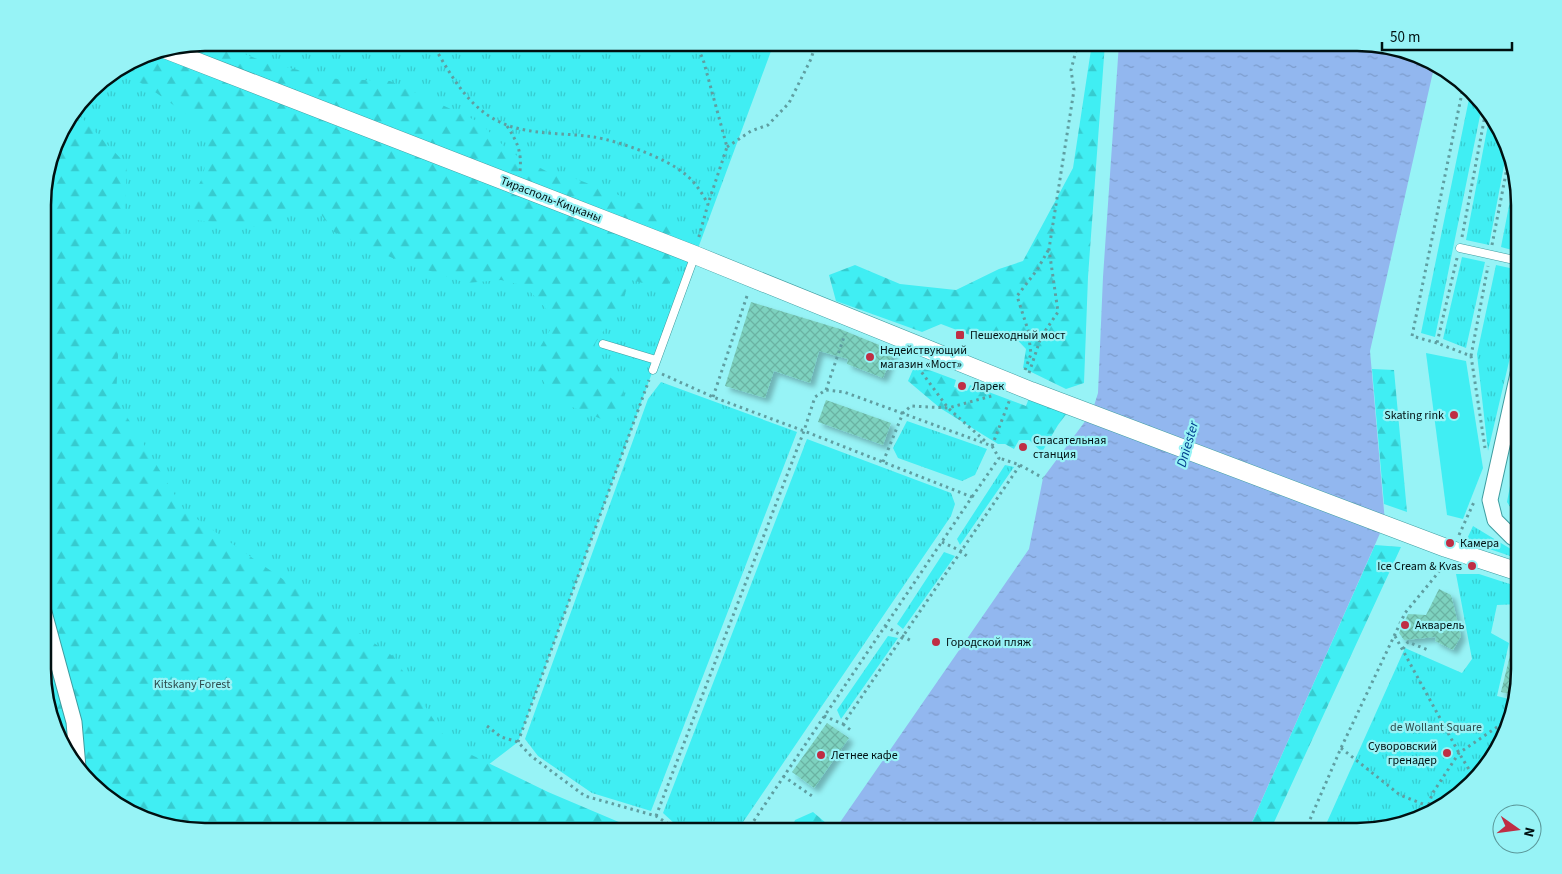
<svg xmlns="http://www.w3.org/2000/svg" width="1562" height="874" font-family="'Source Sans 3',sans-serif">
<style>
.grass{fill:url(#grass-tufts)}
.forest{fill:url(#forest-firs)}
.pitch{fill:#40eef3}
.water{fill:url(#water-ripples)}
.building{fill:url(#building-cross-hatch);filter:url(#shadow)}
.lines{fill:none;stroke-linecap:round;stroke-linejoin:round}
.service-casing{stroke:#3e9da0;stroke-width:9}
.minor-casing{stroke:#3e9da0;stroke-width:17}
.tertiary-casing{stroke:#3e9da0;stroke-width:19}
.path{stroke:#5f9ea1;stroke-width:3;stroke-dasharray:2.5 4;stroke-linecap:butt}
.service{stroke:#fff;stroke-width:8}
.minor{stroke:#fff;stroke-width:15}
.tertiary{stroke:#fff;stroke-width:18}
.poi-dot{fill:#bf2e44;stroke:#97f3f6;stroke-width:2}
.labels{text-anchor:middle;stroke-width:4.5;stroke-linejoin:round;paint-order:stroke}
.street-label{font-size:12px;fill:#001011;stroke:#97f3f6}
.poi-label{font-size:12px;fill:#001011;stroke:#97f3f6;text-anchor:start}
.park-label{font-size:12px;fill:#2d4b4c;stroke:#97f3f6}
.water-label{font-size:14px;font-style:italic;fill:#003e8e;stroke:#97f3f6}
.rim{fill:none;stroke:#001011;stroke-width:2.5}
</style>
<defs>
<pattern id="grass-tufts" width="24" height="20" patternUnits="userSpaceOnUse" patternTransform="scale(1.25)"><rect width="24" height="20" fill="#40eef3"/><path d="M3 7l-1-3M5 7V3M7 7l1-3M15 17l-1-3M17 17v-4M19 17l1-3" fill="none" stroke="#36cbcf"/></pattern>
<pattern id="forest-firs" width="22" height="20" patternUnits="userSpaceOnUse" patternTransform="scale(1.25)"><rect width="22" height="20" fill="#40eef3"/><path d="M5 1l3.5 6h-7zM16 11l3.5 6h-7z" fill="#36cbcf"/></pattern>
<pattern id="water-ripples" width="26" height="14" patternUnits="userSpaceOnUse" patternTransform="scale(1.25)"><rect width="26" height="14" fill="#92b7ef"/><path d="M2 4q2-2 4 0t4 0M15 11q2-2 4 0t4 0" fill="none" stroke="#7c9ccc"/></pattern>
<pattern id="building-cross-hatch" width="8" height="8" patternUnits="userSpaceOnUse" patternTransform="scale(1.25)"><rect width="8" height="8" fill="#7dd2bf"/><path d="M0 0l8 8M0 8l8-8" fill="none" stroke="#6ab3a3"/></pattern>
<filter id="shadow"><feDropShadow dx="4.5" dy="4.5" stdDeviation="2.5" flood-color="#0004"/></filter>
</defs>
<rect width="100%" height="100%" fill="#97f3f6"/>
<path class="grass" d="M206,43h568l-121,327 -135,372 -116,89h-197l-81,-21 -80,-121v-504l15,-52 39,-50 45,-28z
M1470,94l12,12 -47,231 -14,-4z
M1490,114l16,41 -17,90 -23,-5z
M1514,180l5,15v57l-18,-5z
M1462,257l23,5 -19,86 -23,-9z
M1496,265l23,5v49l-31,132 -11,-97z
M661,382l136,50 -146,379 -59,-18 -54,-37 -13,-17 123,-340z
M907,421l80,28 -12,26 -13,6 -64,-23 -5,-10z
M1519,437v84l-12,-19z
M807,439l144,54 4,11 -4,12 -214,315h-36l-26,-7 -12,-11z
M1005,465l9,2 -54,78 -3,-6z
M1473,526l46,28v5l-53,-18z
M944,552l11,4 -52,73 -6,-5z
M1456,574h23l40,13v17l-22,1 -6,28 18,10 -12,53 16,4 -15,50 -51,54 -80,27h-44l82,-183 57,25 10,-14z
M888,636l10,2 -57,81 -4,-9z"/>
<path class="forest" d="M206,43h11l48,19 71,17 54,2 89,41 31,30 36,19 25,6 76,29 37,22 -9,47 -8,10 -12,1 -24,-6 -13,29 -26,39 6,18 26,24 -1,23 -12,10 -56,-23 -18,-29 -1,-17 17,-29 -4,-13 -24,-26 -24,-6 -35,3 -69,-23 -63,-28 -14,-19 -20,-3 -42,17 -64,-7 -5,-18 14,-25 5,-30 1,-17 -64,-45 -29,-13 27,-17z
M1092,43h13l-17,234 -4,106 -18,6 -43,-21 3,-19 -16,-17 -35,5 -34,-13 -19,8 -86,-31 -7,-26 26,-10 45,19 56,6 43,-21 24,-8 50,-93z
M76,112l51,53 -11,234 68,111 210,147 55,87 99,48 92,39h-435l-81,-21 -54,-51 -26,-70v-504l15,-52z
M914,367l18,4 24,9 -2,7 13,4 3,-6 56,21 3,-8 38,15 -9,12 -16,27 -13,-12h-10l-5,9 -9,-5h-7l-58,-36 -32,-27z
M1372,369l22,1 13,142 -23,-8z
M1375,545l26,2 -131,284h-22z
M813,812l13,11 -2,8h-33l4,-11z"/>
<path class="pitch" d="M1426,353l40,8 17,107 -20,51 -16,-4z"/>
<path class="water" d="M1119,43h238l78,20 -65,288 15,171 -137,309h-414l195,-282 14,-71 49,-66 6,-19 5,-116z"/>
<path class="building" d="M751,302l89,27 54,22 -11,27 -36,-14 1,-5 -29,-8 -9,32 -36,-12 -9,27 -40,-12z
M826,400l65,23 -8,22 -65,-23z
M1439,589l12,6 10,41 -8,14 -18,-9 1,-4 -32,3 -5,-7 9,-19 18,1z
M1514,639l5,1v39l-5,16 -13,-3z
M827,723l22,15 -35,50 -22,-16z"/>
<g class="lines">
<g class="service-casing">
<path id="service" d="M1460,248l59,13
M603,344l53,16
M653,370l42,-115"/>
</g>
<g class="minor-casing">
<path id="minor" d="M1519,369l-29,131 5,20 17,17 7,4
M44,612l30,110 4,45"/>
</g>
<g class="tertiary-casing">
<path id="tertiary" d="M167,50l528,205 336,136 415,157 73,24"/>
</g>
<path class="path" d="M432,43c16,27 33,60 62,76 29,17 67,13 100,18 25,4 72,21 91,37 10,8 17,19 23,30l-10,36
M695,43l8,16 24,88 -19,57
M507,126c10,15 15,26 13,45
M727,147l24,-16 17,-6 21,-22 22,-44 5,-16
M1462,237l24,-127
M1492,245l16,-82
M1457,258l-20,85 34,13 14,92
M1437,343l-25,-7 51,-248
M1471,356l17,-90
M914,362l34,46 37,33
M1025,370l6,-16 -3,-24 -11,-34 20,-26 12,-21
M1029,373l12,-36 17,-25 -9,-63 25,-159 -3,-20 7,-27
M662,374l51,23 91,34 168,66 -225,334
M826,390l19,-56
M713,397l35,-104
M992,446l18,-47
M883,462l20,-49 8,-7 37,2 47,-13
M1020,465l23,13
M1459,535l15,-33
M942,542l19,9 8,7
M885,626l28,16
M1395,636l64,117 14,23
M1403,649l5,-7 20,8
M824,716l19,8 177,-259 -21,-7
M843,724l10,8
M487,726l14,11 17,5 13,14 54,40 71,20 17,11 16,4
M518,742l131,-362
M1341,748l59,47 28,11
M783,776l32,22
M1427,811l5,-17 27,-41 47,-32
M656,816l148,-385 11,-34 11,-7 18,2 148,54 7,12 -27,39
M1305,831l36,-83 64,-135 33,-40 5,-8"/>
<use href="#service" class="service"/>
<use href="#minor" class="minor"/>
<use href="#tertiary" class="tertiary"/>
</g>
<g class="poi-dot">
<rect x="955" y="330" width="10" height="10" rx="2.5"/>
<circle cx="870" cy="357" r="5"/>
<circle cx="962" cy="386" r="5"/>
<circle cx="1454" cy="415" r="5"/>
<circle cx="1023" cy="447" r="5"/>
<circle cx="1450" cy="543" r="5"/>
<circle cx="1472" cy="566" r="5"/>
<circle cx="1405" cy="625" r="5"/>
<circle cx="936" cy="642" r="5"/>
<circle cx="1447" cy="753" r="5"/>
<circle cx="821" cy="755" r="5"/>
</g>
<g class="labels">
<g class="street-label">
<text transform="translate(551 199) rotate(21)" y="4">Тирасполь-Кицканы</text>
</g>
<g class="poi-label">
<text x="970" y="339">Пешеходный мост</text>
<text x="880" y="354">Недействующий<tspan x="880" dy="14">магазин «Мост»</tspan></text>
<text x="972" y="390">Ларек</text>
<text x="1444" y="419" text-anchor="end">Skating rink</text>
<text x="1033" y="444">Спасательная<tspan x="1033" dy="14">станция</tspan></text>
<text x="1460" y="547">Камера</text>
<text x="1462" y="570" text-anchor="end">Ice Cream &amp; Kvas</text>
<text x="1415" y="629">Акварель</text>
<text x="946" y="646">Городской пляж</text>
<text x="1437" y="750" text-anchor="end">Суворовский<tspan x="1437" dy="14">гренадер</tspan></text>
<text x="831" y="759">Летнее кафе</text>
</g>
<g class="park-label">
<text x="192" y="688">Kitskany Forest</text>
<text x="1436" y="731">de Wollant Square</text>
</g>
<g class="water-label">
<text transform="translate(1187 444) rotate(-74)" y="5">Dniester</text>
</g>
</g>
<path d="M0 0H1562V874H0ZM205 51H1357A154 154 0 0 1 1511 205V669A154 154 0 0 1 1357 823H205A154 154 0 0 1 51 669V205A154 154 0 0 1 205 51Z" fill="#97f3f6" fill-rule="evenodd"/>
<path class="rim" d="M205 51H1357A154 154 0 0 1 1511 205V669A154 154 0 0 1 1357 823H205A154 154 0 0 1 51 669V205A154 154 0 0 1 205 51Z"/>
<g transform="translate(1517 829) rotate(104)"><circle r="24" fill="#97f3f6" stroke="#5b989a"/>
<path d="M0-4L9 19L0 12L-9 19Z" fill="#bf2e44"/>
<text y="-8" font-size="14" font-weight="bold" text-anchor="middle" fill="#001011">N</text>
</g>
<path d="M1382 42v8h130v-8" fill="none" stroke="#001011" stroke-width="2.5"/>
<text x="1390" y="42" font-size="15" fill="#001011" stroke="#97f3f6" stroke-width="4" paint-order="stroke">50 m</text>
</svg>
